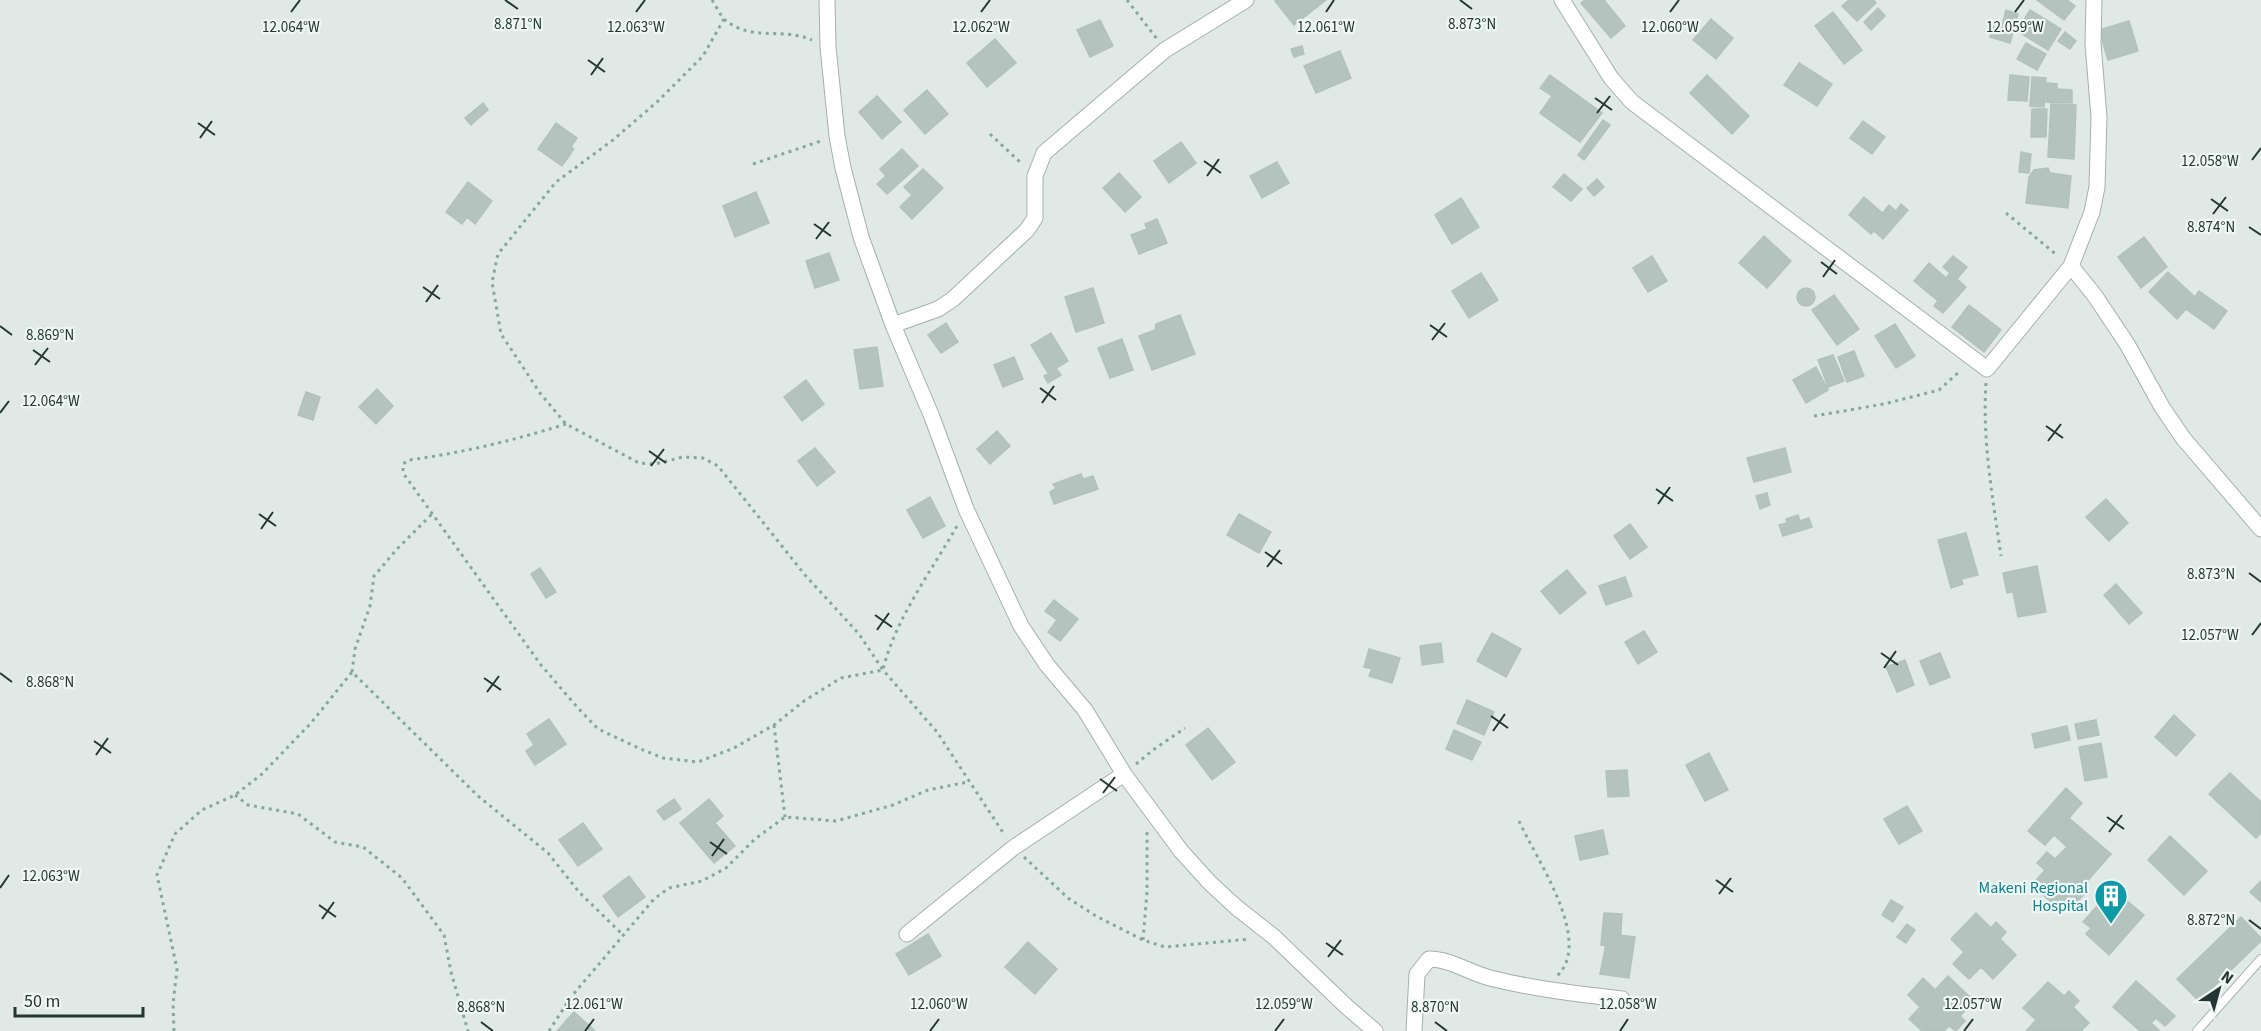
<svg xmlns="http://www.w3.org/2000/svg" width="2261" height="1031" font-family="'Source Sans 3',sans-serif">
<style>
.building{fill:#b5c3be;stroke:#b3c1bc;stroke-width:1.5}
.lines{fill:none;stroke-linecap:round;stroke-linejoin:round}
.service-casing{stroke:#a4b0ac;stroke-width:10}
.minor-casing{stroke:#a4b0ac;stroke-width:17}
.path{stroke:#84a89e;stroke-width:3;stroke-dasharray:3 4.5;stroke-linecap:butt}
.service{stroke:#fff;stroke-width:8}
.minor{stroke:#fff;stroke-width:15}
.ticks{fill:none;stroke:#233632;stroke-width:2}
.labels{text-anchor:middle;stroke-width:4.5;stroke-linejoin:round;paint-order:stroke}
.culture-label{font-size:16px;fill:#0d838f;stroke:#eff6f3;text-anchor:end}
.ticks-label{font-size:15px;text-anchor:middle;fill:#233632;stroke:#eff6f3;stroke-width:4.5;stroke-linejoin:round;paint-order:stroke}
</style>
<rect width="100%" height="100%" fill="#e0e9e5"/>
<path class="building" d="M1326,0l-32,25 -19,-24 1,-1z
M1585,0h19l21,26 -14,12 -30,-35z
M1849,0h25l2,3 -19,18 -15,-15z
M2037,0h30l8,6 -11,14z
M1878,8l7,8 -14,14 -7,-8z
M2006,10l12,4 -8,29 -20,-6 4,-14 8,3z
M2030,10l31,19 -13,21 -31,-19z
M1833,12l29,38 -18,14 -29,-38z
M1711,19l22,19 -17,21 -23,-19z
M1100,20l13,26 -23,11 -13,-27z
M2129,21l9,30 -30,9 -9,-30z
M2065,32l11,9 -6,8 -12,-8z
M995,39l21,24 -29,24 -20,-24z
M2026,43l20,11 -9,16 -20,-11z
M1302,46l2,8 -10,3 -3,-8z
M1340,51l11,27 -35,15 -12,-27z
M1799,63l33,21 -15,22 -33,-21z
M1550,75l52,38 -22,29 -40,-29 12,-17 -12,-8z
M1707,75l42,41 -17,18 -42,-41z
M2010,75l19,2 -2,24 -19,-1z
M2032,77l14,1 -2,29 -14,-1z
M2047,83l10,1v5l15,1v13l-26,-1z
M927,90l21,24 -23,20 -21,-24z
M877,96l24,26 -19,17 -23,-27z
M483,103l5,7 -17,15 -6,-7z
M2051,104l25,1 -2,54 -26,-2z
M2032,109h15l-1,28h-15z
M1603,120l7,5 -26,35 -6,-5z
M1863,121l22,16 -13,17 -22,-16z
M556,123l21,15 -6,9 3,2 -12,17 -24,-17z
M1181,142l15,21 -27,20 -15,-22z
M902,149l16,17 -31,28 -10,-10 9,-8 -6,-7z
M2021,152l10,2 -2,19 -10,-1z
M1277,162l12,21 -27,15 -12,-22z
M2048,168l2,5 21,3 -3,32 -42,-5 3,-26 5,-7z
M923,169l20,19 -31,31 -12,-12 12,-12 -8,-8z
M1119,173l22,24 -16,15 -22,-24z
M1564,174l18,15 -11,12 -18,-14z
M1597,179l7,8 -10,9 -7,-8z
M468,182l24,19 -17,23 -8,-7 -5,7 -16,-12z
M756,192l13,31 -34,14 -12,-31z
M1864,197l23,20 -16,17 -22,-19z
M1461,198l18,29 -27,17 -17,-29z
M1901,204l7,6 -25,29 -8,-7 12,-13 -5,-5 7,-9 7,6z
M1157,219l10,24 -28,11 -8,-19 16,-6 -2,-5z
M1764,236l27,25 -24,27 -28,-25z
M2144,237l23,30 -26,21 -23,-31z
M829,253l10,27 -24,8 -9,-27z
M1652,256l15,25 -19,11 -15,-24z
M1953,256l14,11 -10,12 9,8 -23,26 -9,-7 4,-5 -24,-20 15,-18 17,15 4,-5 -7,-6z
M2168,272l28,26 -19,21 -28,-27z
M1481,273l17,27 -29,18 -17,-27z
M1797 297a9 9 0 1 1 18 0a9 9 0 1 1-18 0Z
M1093,288l11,35 -28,9 -11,-35z
M2199,291l28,20 -13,18 -28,-20z
M1834,295l25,34 -22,16 -25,-35z
M1969,305l32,25 -17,22 -32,-25z
M1180,315l15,39 -43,16 -13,-34 16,-6 1,-6z
M946,323l12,19 -17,11 -13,-18z
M1895,324l20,32 -19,12 -21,-32z
M1051,333l17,28 -20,12 -17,-28z
M1122,339l11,31 -23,8 -12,-30z
M877,347l6,39 -23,3 -6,-39z
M1854,351l10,25 -17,6 -9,-25z
M1833,355l11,26 -16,6 -10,-27z
M1014,357l9,22 -20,8 -9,-22z
M1816,367l12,23 -22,13 -13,-23z
M1056,368l5,7 -13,8 -4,-7z
M806,380l18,24 -22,17 -18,-24z
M377,389l16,17 -17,18 -17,-17z
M306,392l14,5 -7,23 -15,-5z
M997,431l13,15 -20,18 -13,-15z
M815,448l20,24 -18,14 -19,-25z
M1785,448l6,24 -37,10 -7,-24z
M1081,474l2,5 10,-3 5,13 -44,15 -4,-12 6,-4 -3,-4z
M1767,493l3,12 -10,4 -4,-13z
M930,497l15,29 -22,12 -16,-28z
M2106,499l22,24 -19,18 -23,-24z
M1239,514l32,18 -12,21 -32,-18z
M1798,515l2,6 9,-3 3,9 -29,9 -4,-11 8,-2 -1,-4z
M1630,524l17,23 -17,12 -16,-23z
M1966,533l12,42 -17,4 2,5 -12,4 -13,-48z
M2037,566l9,46 -28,5 -5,-25 -6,1 -4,-20z
M540,568l16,24 -10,6 -15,-24z
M1567,570l19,23 -26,21 -19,-23z
M1625,577l7,19 -26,9 -7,-19z
M2116,584l26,29 -13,11 -25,-29z
M1054,600l24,19 -18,22 -12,-9 9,-12 -12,-9z
M1644,631l13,21 -19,12 -13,-22z
M1492,633l29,16 -15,28 -29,-16z
M1441,643l2,19 -21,3 -2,-19z
M1369,649l31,9 -8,25 -23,-7 3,-7 -8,-2z
M1940,653l10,24 -20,8 -10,-24z
M1905,660l9,25 -17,7 -11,-25z
M1467,700l27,12 -10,23 -27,-12z
M2174,715l21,20 -19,21 -21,-19z
M549,719l17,25 -31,21 -9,-14 8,-6 -7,-11z
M2096,720l3,15 -21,4 -3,-15z
M2067,726l3,14 -35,8 -3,-14z
M1208,728l27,34 -23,18 -26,-35z
M1454,730l27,12 -9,18 -26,-11z
M2101,743l6,34 -22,4 -6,-34z
M1709,753l19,37 -23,11 -19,-36z
M1627,770l2,26 -21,1 -2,-26z
M2230,773l31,29v31l-5,5 -47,-44z
M2066,788l16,15 -13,15 42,36 -28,32 5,4 -11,12 -8,-7 -11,13 -26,-23 13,-15 -8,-7 10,-11 8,7 12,-12 -13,-12 -9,10 -17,-14z
M674,799l7,10 -17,11 -7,-9z
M709,799l14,17 -8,7 20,23 -21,17 -34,-40z
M1907,806l15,25 -23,13 -15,-25z
M583,823l19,26 -24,17 -19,-26z
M1603,830l5,24 -28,6 -5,-24z
M2170,836l37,35 -23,24 -36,-35z
M629,876l16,21 -27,20 -15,-21z
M2261,881v21l-11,-10z
M2120,895l24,20 -35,40 -23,-21 5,-6 -8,-6 22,-25 8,6z
M1891,900l12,7 -10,15 -11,-7z
M1604,913l18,1 -2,33 -19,-2z
M1976,913l15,15 5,-6 10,10 -6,7 16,16 -23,24 -12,-12 -12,12 -16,-15 11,-12 -13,-13z
M2241,917l20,21v3l-62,60 -22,-22z
M1907,924l8,6 -9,13 -9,-6z
M928,934l13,22 -32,19 -13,-21z
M1608,934l27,3 -6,41 -29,-4z
M1028,942l29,27 -22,25 -30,-27z
M1948,976l26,25 -14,15 5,5 -9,10 -7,-5 -5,5h-22l-13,-12 11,-12 -12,-12 15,-17 12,12z
M2136,981l39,35 -10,10 -9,-8 -5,5 9,8h-20l-27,-24z
M2048,982l16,14 5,-5 10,10 -6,6 16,16 -8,8h-55l10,-11 -13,-12z
M574,1012l21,19h-38z"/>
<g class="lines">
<g class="service-casing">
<path id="service" d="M2197,1031l64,-72"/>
</g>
<g class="minor-casing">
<path id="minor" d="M827,0l1,47 9,89 6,32 18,69 32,88 39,92 34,92 55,117 26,39 38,45 39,64 57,77 29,32 26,24 38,30 73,70 28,24
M1562,0l49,78 21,24 355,267 84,-103 21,-54 5,-25 2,-70 -6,-73 1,-44
M2071,266l24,30 32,48 35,63 21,31 78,91
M893,325l45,-16 15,-10 74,-69 8,-12v-42l9,-23 121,-103 81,-50
M907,934l106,-86 111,-74
M1414,1031l3,-57 12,-15c22,0 41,14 61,19 44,11 88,16 132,21"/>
</g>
<path class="path" d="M712,0c4,6 8,15 13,20 27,22 58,7 87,20
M1127,0l30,39
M724,19l-21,37 -46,46 -44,38 -57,42 -58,72 -6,28 9,52 39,59 26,31 73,39 16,1 28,-7 20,1 15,8 87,109 54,59 24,36 54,62 67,102
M990,134l32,30
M753,164l68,-23
M2006,213l52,43
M1986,383c-4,58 7,116 15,173
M1814,416l70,-12 55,-14 22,-20
M566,424c-51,16 -104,29 -157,36l-6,4v9l138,192 36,42 21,22 45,21 20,8 35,4 36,-14 40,-23 30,-24 37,-23 42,-8c11,-49 49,-100 74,-144
M352,672l3,-23 15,-43 4,-30 24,-28 34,-34
M774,725l11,92
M1136,764l17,-14 32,-22
M235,795l13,10 50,9 37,28 28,5 39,31 42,57 7,37 17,59
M1519,821c17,38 75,120 38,155
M1024,857l44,41 28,18 47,24 22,7 85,-8
M1143,940l4,-48v-61
M174,1031l-1,-27 4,-35 -20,-94 18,-41 27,-24 33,-15 27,-21 49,-51 41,-51 126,124 70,57 31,39 43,42
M549,1031l22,-34 83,-98 15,-11 33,-7 24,-13 29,-29 30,-22 51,4 57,-16 35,-15 40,-8"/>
<use href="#service" class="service"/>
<use href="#minor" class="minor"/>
</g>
<path class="ticks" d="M505,0l13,9M1460,0l12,9M291,12l9,-12M636,12l9,-12M981,12l9,-12M1326,12l8,-12M1670,12l9,-12M2015,12l9,-12M588,60l17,12M591,75l12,-17M1595,98l17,12M1597,113l13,-17M198,123l17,12M200,138l12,-17M2252,160l9,-12M1204,161l17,12M1207,176l12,-17M2211,199l17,12M2213,214l13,-17M814,224l17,12M2249,227l12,8M816,239l13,-17M1821,262l16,12M1823,277l12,-17M423,287l17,12M426,302l12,-17M1430,325l17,12M0,326l12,9M1432,340l13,-17M33,350l17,12M35,365l13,-17M1040,388l16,12M1042,403l12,-17M0,413l9,-12M2046,426l17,12M2048,441l13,-17M649,451l17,12M651,466l13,-17M1656,489l17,12M1658,504l12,-17M259,514l17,12M261,529l12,-17M1265,552l17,12M1267,567l13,-17M2249,573l12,9M875,615l17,12M877,630l12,-17M2252,635l9,-12M1881,653l17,12M1884,668l12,-17M0,673l12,9M484,678l17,12M487,692l12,-16M1491,716l17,12M1493,731l12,-17M94,741l17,12M96,755l12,-17M1100,779l17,12M1103,793l12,-16M2107,817l17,12M2109,832l13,-17M710,842l17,12M712,856l12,-17M1716,880l17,12M0,888l9,-13M1719,894l12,-16M319,905l17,12M322,919l12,-17M2249,920l12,9M1326,943l17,12M1328,957l13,-17M481,1022l12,9M1435,1022l12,9M585,1031l9,-12M930,1031l9,-12M1275,1031l9,-12M1620,1031l8,-12M1964,1031l9,-12"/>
<defs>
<g id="building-pin" transform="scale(1.725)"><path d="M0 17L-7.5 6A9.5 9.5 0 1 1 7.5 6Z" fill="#0f9aa8" stroke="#eff6f3"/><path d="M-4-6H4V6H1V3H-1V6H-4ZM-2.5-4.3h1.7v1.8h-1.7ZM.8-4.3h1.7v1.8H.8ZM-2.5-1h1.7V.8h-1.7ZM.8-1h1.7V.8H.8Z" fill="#fff"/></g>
</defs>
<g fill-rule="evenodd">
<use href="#building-pin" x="2111" y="896"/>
</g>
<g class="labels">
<g class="culture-label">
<text x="2088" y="893">Makeni Regional<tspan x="2088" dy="18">Hospital</tspan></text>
</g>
</g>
<g class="ticks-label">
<text x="518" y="29">8.871°N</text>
<text x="1472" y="29">8.873°N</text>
<text x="291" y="32">12.064°W</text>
<text x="981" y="32">12.062°W</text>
<text x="1326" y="32">12.061°W</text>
<text x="1670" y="32">12.060°W</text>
<text x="2015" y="32">12.059°W</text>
<text x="636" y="32">12.063°W</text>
<text x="2210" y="166">12.058°W</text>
<text x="2211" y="232">8.874°N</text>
<text x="50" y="340">8.869°N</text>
<text x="51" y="406">12.064°W</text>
<text x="2211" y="579">8.873°N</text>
<text x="2210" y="640">12.057°W</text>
<text x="50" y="687">8.868°N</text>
<text x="51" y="881">12.063°W</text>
<text x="2211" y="925">8.872°N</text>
<text x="594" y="1009">12.061°W</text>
<text x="939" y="1009">12.060°W</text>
<text x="1284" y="1009">12.059°W</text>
<text x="1628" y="1009">12.058°W</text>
<text x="1973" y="1009">12.057°W</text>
<text x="481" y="1012">8.868°N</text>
<text x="1435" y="1012">8.870°N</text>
</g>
<g transform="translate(2219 989) rotate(36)" stroke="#eff6f3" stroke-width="4.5" paint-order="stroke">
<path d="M0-4.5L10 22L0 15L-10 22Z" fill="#233632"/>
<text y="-9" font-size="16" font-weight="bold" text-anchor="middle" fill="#233632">N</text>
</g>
<path d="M15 1007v9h128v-9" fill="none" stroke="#233632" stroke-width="3"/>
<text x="24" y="1007" font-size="18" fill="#233632" stroke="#eff6f3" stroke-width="4.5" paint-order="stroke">50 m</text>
</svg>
